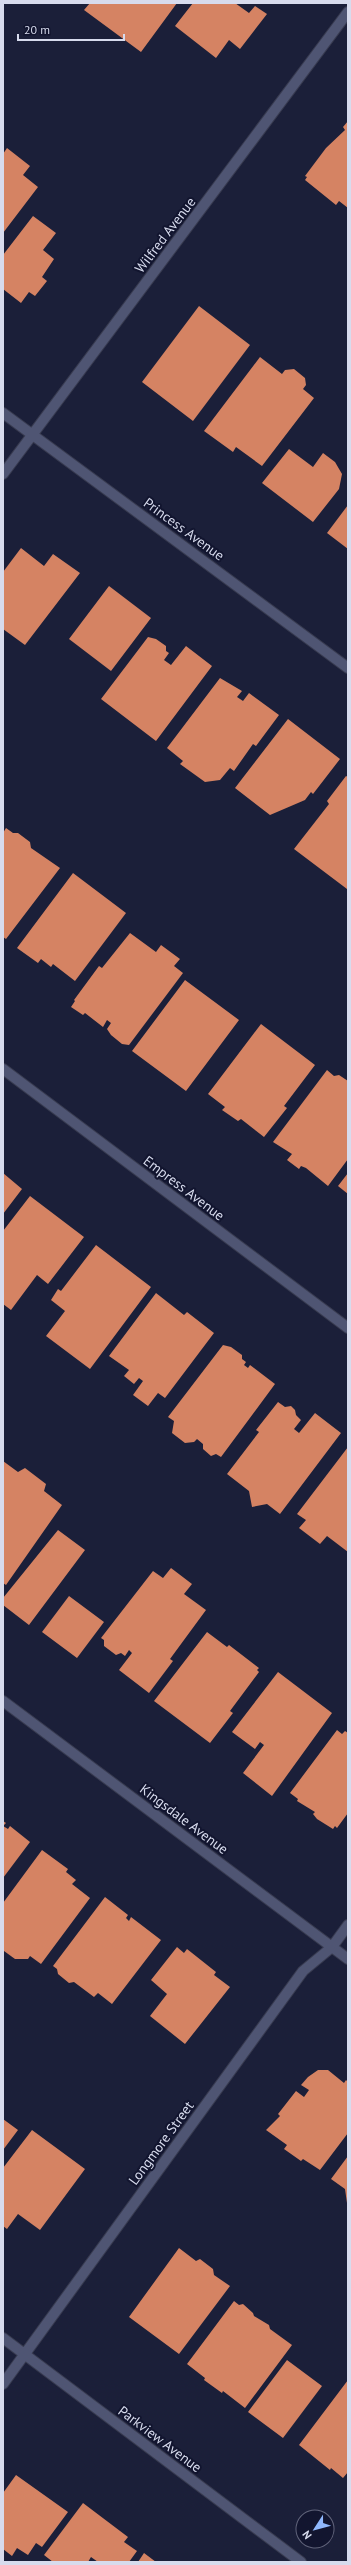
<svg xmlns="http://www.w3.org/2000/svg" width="351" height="2565" font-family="'PT Sans',sans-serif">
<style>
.building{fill:#d58363}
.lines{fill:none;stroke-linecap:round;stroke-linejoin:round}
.minor-casing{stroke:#383b50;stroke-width:12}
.minor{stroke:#4f5573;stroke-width:10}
.labels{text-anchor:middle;stroke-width:4;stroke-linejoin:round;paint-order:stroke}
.street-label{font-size:14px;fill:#d7dbed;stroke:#12152f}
</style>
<rect width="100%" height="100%" fill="#1b1f39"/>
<path class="building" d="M90,3h87l-36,49 -57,-42z
M193,3h42l14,10 6,-7 12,8 -27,35 -11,-9 -13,18 -41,-32z
M348,121v87l-9,-7 -3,4 -31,-25 2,-3 -2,-1 21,-28 19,-18 -2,-3z
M7,148l23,18 -7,9 15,12 -35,46v-79z
M33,216l23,17 -13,17 11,9 -12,18 5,4 -12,15 -6,-4 -8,11 -18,-14v-34z
M199,306l51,39 -57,76 -51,-39z
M260,357l22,17 3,-4 9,-1 11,9 1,7 -3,4 11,9 -52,68 -26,-19 -3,5 -29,-21z
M289,449l24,18 10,-14 12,9 7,12 -3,15 -26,33 -51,-39z
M348,505v44l-21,-16z
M21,548l23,18 9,-12 27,19 -55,72 -22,-16v-57z
M109,586l42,32 -40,53 -42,-32z
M148,637l8,2 10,7v5l3,2 -5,7 7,5 15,-19 26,20 -56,75 -55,-42z
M220,678l22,13 -5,6 6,4 6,-8 30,22 -23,31 -3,-2 -19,27 -4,-3 -10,12 -15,2 -25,-18 3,-3 -16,-13z
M288,719l52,40 -27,35 -2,-2 -6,8 -35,15 -35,-27z
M346,776l2,1 -1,112 -53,-40 35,-45 -2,-3z
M6,828l7,5h5l12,9 1,6 29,20 -54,71 -3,-2v-104z
M73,873l53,40 -51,68 -22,-17 -2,3 -10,-8 -3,4 -21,-15z
M130,933l26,19 5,-7 19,14 -6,7 9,7 -54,72 -7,-1 -11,-9 -4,-6 4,-6 -4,-3 -4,7 -18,-14 -2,2 -12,-8 4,-6 -1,-1 25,-34 3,2z
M185,980l54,40 -53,71 -54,-40z
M261,1024l54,41 -31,41 3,2 -23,29 -23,-18 -3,2 -16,-11 3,-3 -17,-13z
M327,1070l7,6 5,-1 9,6v78l-20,27 -22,-18 -5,-2 -2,3 -12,-9 5,-6 -19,-12z
M3,1173l19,16 -19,25z
M348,1173v21l-10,-8z
M30,1196l54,41 -36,47 -11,-9 -26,35 -8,-6v-73z
M96,1245l55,42 -61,82 -44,-33 19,-25 -14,-11 7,-11 3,2z
M156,1293l28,22 3,-3 27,21 -49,65 -7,-5 -10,13 -15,-11 10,-14 -4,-3 -5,6 -10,-8 5,-6 -20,-14z
M223,1345l8,2 11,8v4l4,3 -2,3 4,3 2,-3 25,19 -54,73 -5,-3 -5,2 -8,-7v-5l-6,-5 -3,3 -9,1 -13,-10 2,-12 -6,-4z
M278,1402l7,5 6,-1 4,4 1,5 5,5 -7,9 5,4 16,-20 26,20 -61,81 -13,-10 -15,3 -3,-16 -22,-17 32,-42 -3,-2z
M348,1447v105l-21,-16 -7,8 -21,-16 7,-8 -9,-6z
M3,1461l15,11 7,-4 21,16 -2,7 18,14 -56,80 -3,-2z
M58,1530l27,20 -56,75 -26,-20v-7z
M171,1568l21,16 -8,10 22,16 -36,49 3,2 -24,32 -30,-23 13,-17 -3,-3 -4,6 -4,-3 -5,2 -12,-9v-6l-3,-2 52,-67 10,7z
M69,1596l35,26 -27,36 -35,-26z
M207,1632l20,15 2,-2 30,23 -2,2 2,2 -29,39 3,2 -23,30 -56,-42z
M278,1672l54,41 -60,83 -29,-23 21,-28 -4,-3 -5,7 -23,-17z
M337,1730l5,4 3,-3 3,2v80l-11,15 -2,-2 -2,3 -16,-10 -4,-5 2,-2 -18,-11 1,-2 -8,-6z
M3,1821l3,2 -3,3 5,3 2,-3 20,16 -27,36z
M42,1850l26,19 -2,3 10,8 -4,4 18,14 -49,66 -11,-8 -2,3h-13l-11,-8 -1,-48z
M105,1897l23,18 -2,3 3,3 2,-4 30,23 -49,64 -14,-11 -4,4 -20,-15 -5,1 -11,-9 -1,-5 -4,-3z
M177,1947l7,6 3,-4 29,23 -2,3 16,12 -45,57 -35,-28 17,-22 -16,-14z
M318,2070h10l16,13 2,-3 2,2v51l-28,37 -17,-11 -2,2 -17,-12 3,-4 -21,-15 14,-14 -2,-2 18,-23 8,6 5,-7 -8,-5 7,-8z
M3,2119l15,11 -15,20z
M32,2130l53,39 -45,61 -22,-16 -11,15 -4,-3v-58z
M348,2156v47h-1l-2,-14 -14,-10z
M179,2248l17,13 4,-2 13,10 1,6 16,11 -51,68 -50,-37z
M234,2301l5,4 4,-1 10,9 1,3 15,9 1,4 22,16 -47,63 -22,-17 -1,2 -18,-13 1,-2 -18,-14z
M287,2360l35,26 -39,52 -35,-26z
M348,2380v92l-5,6 -12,-10 -1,2 -31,-25z
M16,2475l52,37 -26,35 -6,-4 -8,12 -11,-7 -5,8 -9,-7v-56z
M83,2503l45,34 -4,5 13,9 -8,11h-31l-7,-5 -3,5h-35l-9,-7z
M144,2553l12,9h-18z"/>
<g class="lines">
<g class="minor-casing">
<path id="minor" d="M3,413l345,255
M3,474l345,-462
M3,1069l345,259
M3,1701l345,258
M3,2338l298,224
M3,2384l300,-413 29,-24 16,-22"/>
</g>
<use href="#minor" class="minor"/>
</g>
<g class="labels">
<g class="street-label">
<text transform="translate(165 235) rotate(-53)" y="5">Wilfred Avenue</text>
<text transform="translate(184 529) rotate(36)" y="5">Princess Avenue</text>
<text transform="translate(184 1188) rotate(37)" y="5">Empress Avenue</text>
<text transform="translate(184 1819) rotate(37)" y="5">Kingsdale Avenue</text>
<text transform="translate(161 2143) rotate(-54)" y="5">Longmore Street</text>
<text transform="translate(160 2439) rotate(37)" y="5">Parkview Avenue</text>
</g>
</g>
<rect width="351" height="2565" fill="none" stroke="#d7dbed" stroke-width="8"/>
<g transform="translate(315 2529) rotate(234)"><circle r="19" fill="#12152f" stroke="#61647b"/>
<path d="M0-3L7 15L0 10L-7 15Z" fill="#90b8fd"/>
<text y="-6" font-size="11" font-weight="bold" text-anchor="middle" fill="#d7dbed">N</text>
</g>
<path d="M18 34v6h106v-6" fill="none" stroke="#d7dbed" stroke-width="2"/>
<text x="24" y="34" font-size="12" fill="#d7dbed" stroke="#12152f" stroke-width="3" paint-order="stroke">20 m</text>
</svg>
